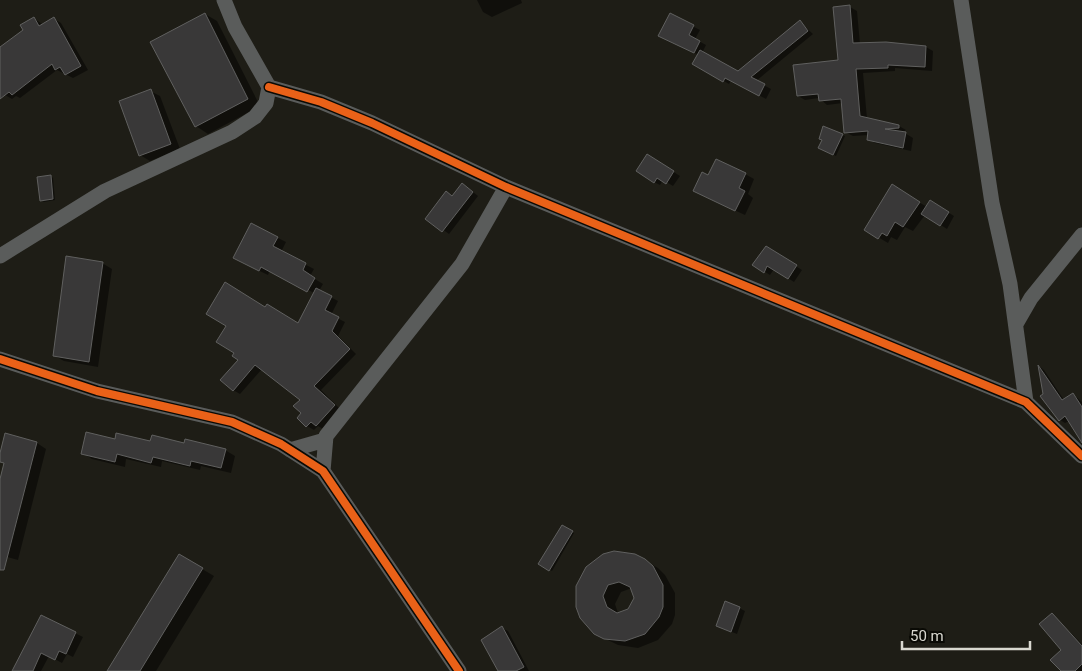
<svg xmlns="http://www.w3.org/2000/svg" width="1082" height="671" font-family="Roboto,sans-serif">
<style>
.shadow{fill:#0007;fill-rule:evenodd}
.building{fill:#393838;stroke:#60605f;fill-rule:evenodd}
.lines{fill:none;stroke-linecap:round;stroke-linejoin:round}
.street{stroke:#5a5c5b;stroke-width:15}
.cycleway-casing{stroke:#0a0a05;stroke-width:11}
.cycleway{stroke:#ea6118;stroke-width:8}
</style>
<rect width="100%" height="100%" fill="#1e1d16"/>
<path class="shadow" d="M477,0h44l1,3 -30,14 -9,-5z
M850,7l7,4 3,33 66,3 7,4 -1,20 -37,-3v3l-32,2 4,46 32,7 7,4 -3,2 10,6 -2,13 -36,-8 -7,-4 1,-4 -16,1 -8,-4 -2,-29 -16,2 -8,-7 -14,2 -7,-4 41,-35z
M205,14l12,7 43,85 -52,28 -12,-8z
M670,15l30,15 -5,9 11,6 -4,8 36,19 62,-50 13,12 -57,47 15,8 -5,10 -35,-19 -2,4 -35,-20 5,-9 -33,-16z
M34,18l9,7 11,-6 7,4 27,47 -15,8 -16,-8 -37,28 -4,-2 -4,3 -7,-4 -5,2v-48l25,-19z
M150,91l10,5 20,53 -30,12 -10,-6z
M824,128l21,8 -9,20 -17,-9 4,-7z
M653,159l27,17 -7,10 -10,-6 -3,5 -6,-3z
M745,174l9,5 -6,15 5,4 -8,17 -41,-19 5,-19z
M51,176l2,2 2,22 -11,2 -3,-2z
M892,186l35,21 9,-2 18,11 -7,13 -22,-14 -12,16 -8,-4 -8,13 -6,-3 -3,6 -22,-13z
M468,188l10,8 -29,38 -22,-16 20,-25 6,3z
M252,225l34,17 -5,10 33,17 -4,7 13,8 -4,7 19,10 -7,14 14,7 -7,14 18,18 -35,36 20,20 -18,19 -5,-3 -4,4 -7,-4 -6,-27 -39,-30 -22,25 -7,-4 7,-31 -12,-34 38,-16 33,16 15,-32 -44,-23 -2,5 -25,-12z
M766,248l36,22 -8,12 -20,-13 -4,6 -16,-10z
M102,263l10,6 -14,98 -34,-6 -9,-5z
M1040,367l4,3 20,30 9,-6 9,8v37l-13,-18 -4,2 -5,-3 -16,-25z
M6,435l31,8 9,6 -28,111 -18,-5v-71l5,-20 -5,-3v-3z
M116,441l69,4 40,5 10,6 -4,17 -30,-7 -1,4 -38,-9 -1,6 -35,-8 -1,8 -33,-8 -9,-6z
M562,526l12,7 -22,38 -12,-7z
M614,553l21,2 23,13 7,7 10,18v22l-3,9 -14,16 -20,8 -20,-3 -10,-5 -13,-7 -14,-16zM632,588l3,10 -6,12 -11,3 -3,-9 6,-12z
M180,556l34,20 -58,95h-47z
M739,608l6,3 -8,23 -13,-5z
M1052,614l30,30v27h-20v-21z
M42,617l41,20 -10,20 -6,-3 -5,9 -13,-7 -8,15h-27z
M502,628l6,3 21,40h-30z"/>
<path class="building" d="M850,5l3,38 33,-1 40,4 -1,21 -37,-2v3l-32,1 4,47 39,9v3l-14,1 21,3 -3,16 -36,-8 1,-9 -24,2 -3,-34 -22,2 -1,-7 -21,2 -4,-31 45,-5 -5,-53z
M205,13l43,86 -53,28 -45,-85z
M670,13l24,12 -5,10 11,6 -6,12 -36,-17z
M34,17l5,9 15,-9 27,49 -16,9 -5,-8 -5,3 -3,-6 -40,31 -3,-3 -9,7v-52l23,-17 -3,-5z
M800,20l8,11 -57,46 14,7 -6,12 -34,-18 -2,4 -31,-18 8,-14 38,21z
M151,89l20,55 -32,12 -20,-55z
M823,126l20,8 -10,21 -15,-7 4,-8 -3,-1z
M647,154l27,17 -8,13 -9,-6 -3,5 -18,-12z
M716,159l30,14 -7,15 6,3 -10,20 -42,-20 9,-19 6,3z
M51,175l2,24 -13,2 -3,-24z
M462,183l11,9 -31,40 -17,-13 21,-28 6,5z
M892,184l28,18 -17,25 -8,-5 -8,14 -5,-3 -4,6 -14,-9z
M930,200l19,12 -9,14 -19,-12z
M251,223l27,14 -5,9 33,17 -3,7 12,8 -8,14 -46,-25 -2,4 -26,-13z
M766,246l31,19 -9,14 -21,-13 -3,7 -12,-8z
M66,256l37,6 -14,100 -36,-6z
M225,282l40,25 2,-3 31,19 18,-35 16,8 -7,14 14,7 -7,14 18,18 -36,37 21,19 -19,21 -5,-4 -5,5 -9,-9 4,-5 -8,-7 7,-6 -45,-35 -22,26 -13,-11 18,-20 -6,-4 2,-3 -18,-11 10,-16 -20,-12z
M1038,365l24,35 11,-7 9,14v36l-17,-27 -6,5 -19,-25 3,-2z
M86,432l29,7 1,-6 34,8 2,-6 32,8 1,-4 41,10 -5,19 -30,-7 -1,5 -37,-9 -2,6 -34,-9 -2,8 -34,-8z
M5,433l32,9 -33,128h-4v-91l4,-16 -4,-1v-9z
M562,525l11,6 -24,40 -11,-7z
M614,551l21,3 10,5 8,7 10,19v22l-4,10 -14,17 -20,7 -21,-2 -10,-5 -14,-16 -4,-11v-21l10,-19 17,-13zM619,582l11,5 4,11 -6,11 -11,4 -10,-6 -4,-11 5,-11z
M179,554l24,14 -63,103h-33z
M725,601l15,6 -9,25 -15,-6z
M1052,613l30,33v18l-7,7h-14l-11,-11 11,-10 -22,-26z
M41,615l35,17 -10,22 -7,-3 -4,9 -14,-7 -8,18h-21z
M502,626l22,41 -8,4h-18l-17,-31z"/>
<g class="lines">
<path class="street" d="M961,0l31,203 18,81 16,118
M269,87l52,15 51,21 134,64 520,215 56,54
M0,256l105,-65 127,-59 23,-15 11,-14 3,-16 -34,-60 -11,-27
M1016,324l15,-26 51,-63
M0,359l97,32 135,31 49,22 42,27 136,200
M290,450l35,-10
M323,471l3,-35 136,-172 44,-77"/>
<g class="cycleway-casing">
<path id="cycleway" d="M269,87l52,15 51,21 134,64 520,215 56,54
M0,359l97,32 135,31 49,22 42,27 136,200"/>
</g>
<use href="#cycleway" class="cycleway"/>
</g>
<path d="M902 641v8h128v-8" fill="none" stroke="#d9d8d0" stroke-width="2.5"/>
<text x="910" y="641" font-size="15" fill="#d9d8d0" stroke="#0a0a05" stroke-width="4" paint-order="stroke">50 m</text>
</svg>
